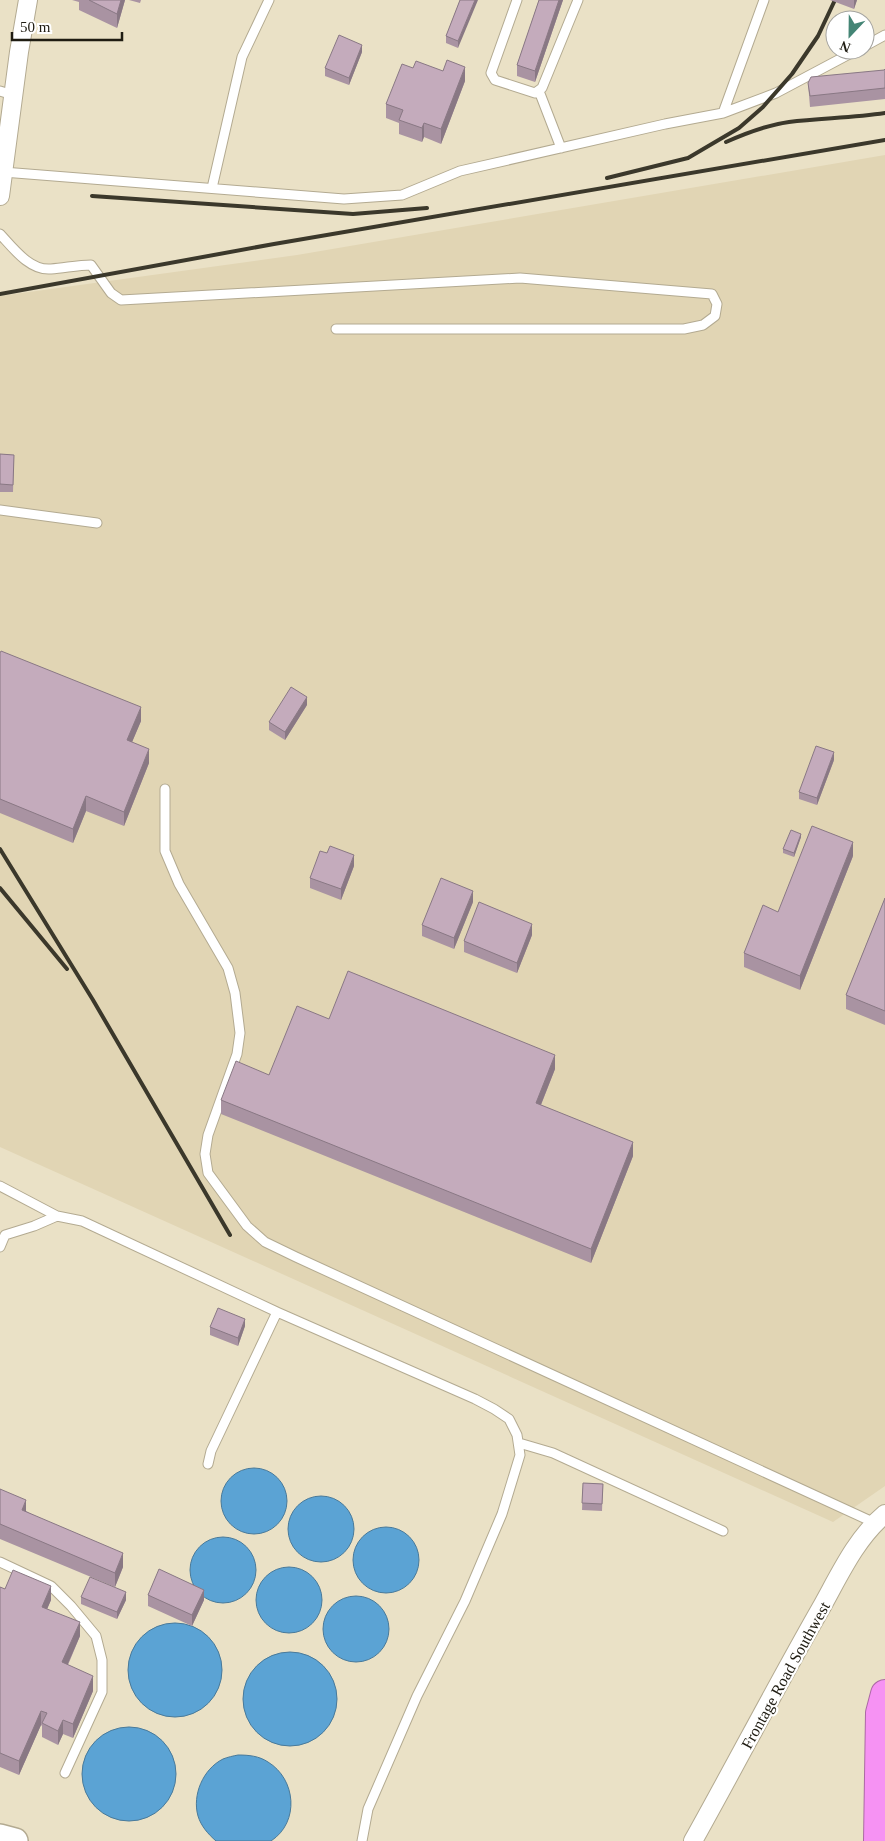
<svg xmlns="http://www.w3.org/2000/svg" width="885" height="1841" font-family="Georgia,serif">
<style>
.built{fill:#e1d5b4}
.water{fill:#5ba3d4;stroke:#497a9a}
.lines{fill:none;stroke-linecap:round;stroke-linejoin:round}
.lane-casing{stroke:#b3aa91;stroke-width:11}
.street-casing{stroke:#b3aa91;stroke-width:20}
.secondary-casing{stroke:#b3aa91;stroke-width:28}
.highway-casing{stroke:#ab69a4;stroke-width:30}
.lane{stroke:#fff;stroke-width:9}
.street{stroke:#fff;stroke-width:18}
.secondary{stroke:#fff;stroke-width:25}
.highway{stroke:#f692f3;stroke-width:28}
.rail{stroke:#3b382b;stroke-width:4}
.wall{fill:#a993a2}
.shaded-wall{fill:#897884}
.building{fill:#c4abbc;stroke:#897884}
.labels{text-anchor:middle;stroke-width:4.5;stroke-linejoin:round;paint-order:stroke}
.street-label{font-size:16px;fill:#1f1c12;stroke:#fff}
</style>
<rect width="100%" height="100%" fill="#eae1c6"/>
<path class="built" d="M885,155v1331l-52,36 -833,-375v-851l297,-41z"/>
<path class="water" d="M221 1501a33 33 0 1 1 66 0a33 33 0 1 1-66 0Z
M288 1529a33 33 0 1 1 66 0a33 33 0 1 1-66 0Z
M353 1560a33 33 0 1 1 66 0a33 33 0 1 1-66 0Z
M190 1570a33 33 0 1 1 66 0a33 33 0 1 1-66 0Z
M256 1600a33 33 0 1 1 66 0a33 33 0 1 1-66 0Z
M323 1629a33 33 0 1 1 66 0a33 33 0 1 1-66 0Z
M128 1670a47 47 0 1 1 94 0a47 47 0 1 1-94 0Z
M243 1699a47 47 0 1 1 94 0a47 47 0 1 1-94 0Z
M82 1774a47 47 0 1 1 94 0a47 47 0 1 1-94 0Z
M238,1755c11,0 21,1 30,7 28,17 32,60 3,79h-55c-8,-7 -15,-15 -18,-25 -6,-21 5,-47 25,-57 5,-2 10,-3 15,-4z"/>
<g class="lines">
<g class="lane-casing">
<path id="lane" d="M517,0l-26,73 4,7 40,13 7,-5 36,-88
M865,46l20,-11
M0,91l13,4
M539,91l22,57
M723,113l41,-113
M3,172l341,27 58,-4 58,-24 205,-47 58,-11 53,-20 81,-43
M212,188l30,-131 27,-57
M0,234c13,14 30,37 51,35 14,-1 27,-4 40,-4l20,28 10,7 399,-22 192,16 5,10 -2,12 -12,9 -19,4h-348
M0,510l97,13
M165,789v62l14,33 49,84 7,25 5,40 -3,21 -29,81 -3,19 3,19 39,53 18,16 31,15 579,266
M0,1186l57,30
M0,1247l5,-12 29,-9 23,-10 25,5 195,91 198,87 19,10 15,10 8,16 3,20 -18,59 -37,87 -48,95 -49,113 -6,32
M519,1443l34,10 170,78
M208,1464l3,-13 66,-139
M0,1562l51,24 20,20 25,30 6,24v32l-37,81"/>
</g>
<g class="street-casing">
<path id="street" d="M0,196l19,-144 9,-52
M693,1841c43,-77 84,-156 128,-233 18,-32 35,-70 64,-94"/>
</g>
<g class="secondary-casing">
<path id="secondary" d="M0,1837l15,4"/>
</g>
<g class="highway-casing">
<path id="highway" d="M878,1841l2,-128 5,-19"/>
</g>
<use href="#lane" class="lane"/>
<use href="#street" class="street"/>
<use href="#secondary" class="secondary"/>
<use href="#highway" class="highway"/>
<path class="rail" d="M726,142c20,-9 41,-17 63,-20 32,-4 64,-4 96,-9
M607,178l81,-20 51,-30 24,-21 29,-33 26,-38 17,-36
M92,196l261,18 74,-6
M0,294l274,-50 611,-104
M0,849l93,151 137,235
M0,888l67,81"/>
</g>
<path class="wall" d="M72,0h53l-8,28 -38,-18v-8z
M129,0h12l-1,3z
M460,0l-2,48 -12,-5v-7z
M539,0h24l-28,82 -18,-6v-11z
M830,0h27l-3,9z
M362,52l-13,33 -24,-9v-8z
M413,68l52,13 -24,63 -17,-7 -2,5 -23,-8v-11l-13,-5v-14z
M885,69v30l-75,8 -2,-24 76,-13z
M0,454l14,1 -1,37h-13z
M0,653l141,68 -9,21 17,21 -25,63 -38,-15 -13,32 -73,-30z
M307,705l-22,35 -16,-10v-8z
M834,760l-17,45 -18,-6v-7z
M801,837l-7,20 -11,-4v-4z
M853,856l-53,134 -56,-23v-14z
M354,866l-13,34 -31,-12v-10z
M885,898v127l-39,-16v-14z
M473,902l-19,47 -32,-13v-11z
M532,935l-15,38 -53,-21v-11z
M329,1019l226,50 -14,36 92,51 -42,107 -370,-149v-14l48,-25z
M245,1326l-7,20 -28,-11v-8z
M583,1483l20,1 -1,27 -20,-1z
M0,1489l26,22 97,56 -8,20 -115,-48z
M0,1587l5,2 46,11 -4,9 33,27 -12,29 25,26 -20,47 -10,-4 -5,11 -16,-8v-11l-1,-1 -22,50 -19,-8z
M148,1595l56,5 -12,26 -44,-20z
M81,1597l45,3 -9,19 -36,-15z"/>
<path class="shaded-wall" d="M121,0h4l-8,28v-14z
M475,0h3l-20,48v-7z
M559,0h4l-28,82v-11z
M854,0h3l-3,9z
M362,45v7l-13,33v-7z
M465,67v14l-24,63v-15z
M424,123v14l-2,5v-14z
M307,697v8l-22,35v-8z
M141,707v14l-14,33v-14z
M149,749v14l-25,63v-14z
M834,752v8l-17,45v-7z
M86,796v15l-13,32v-14z
M801,834v3l-7,20v-4z
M853,842v14l-53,134v-14z
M354,855v11l-13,34v-11z
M473,891v11l-19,47v-11z
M532,924v11l-15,38v-10z
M555,1055v14l-19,48v-14z
M633,1142v14l-42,107v-14z
M245,1319v7l-7,20v-8z
M26,1500v14l-4,-4z
M123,1553v14l-8,20v-14z
M51,1586v14l-9,21v-14z
M204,1590v10l-12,26v-11z
M126,1592v8l-9,19v-7z
M80,1622v14l-18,41v-15z
M93,1676v15l-20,47v-14z
M41,1711v14l-22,50v-14z
M63,1720v14l-5,11v-14z"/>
<path class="building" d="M89,0h32l-4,14z
M460,0h15l-17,41 -12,-5z
M539,0h20l-24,71 -18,-6z
M339,35l23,10 -13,33 -24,-10z
M447,60l18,7 -24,62 -17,-6 -2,5 -23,-8 4,-10 -17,-6 16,-40 11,4 3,-7 27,10z
M885,69v19l-75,8 -2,-13 3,-6 73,-7z
M0,454l14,1 -1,30 -13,-1z
M1,651l140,56 -14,33 22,9 -25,63 -38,-16 -13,33 -73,-30v-146z
M291,687l16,10 -22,35 -16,-10z
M816,746l18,6 -17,46 -18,-6z
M812,826l41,16 -53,134 -56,-23 19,-48 15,7z
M791,830l10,4 -7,19 -11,-4z
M330,846l24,9 -13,34 -31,-11 10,-27 7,2z
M441,878l32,13 -19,47 -32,-13z
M885,898v113l-39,-16z
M479,902l53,22 -15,39 -53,-22z
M348,971l207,84 -19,48 97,39 -42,107 -370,-149 15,-39 33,14 28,-69 32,13z
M218,1308l27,11 -7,19 -28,-11z
M583,1483l20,1 -1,20 -20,-1z
M0,1489l26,11 -4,10 101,43 -8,20 -115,-49z
M159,1569l45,21 -12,25 -44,-20z
M13,1570l38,16 -9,21 38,15 -18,40 31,14 -20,48 -10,-4 -5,11 -16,-8 5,-10 -6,-2 -22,50 -19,-8v-166l5,2z
M90,1577l36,15 -9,20 -36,-15z"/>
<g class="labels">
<g class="street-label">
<text transform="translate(785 1675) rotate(-61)" y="6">Frontage Road Southwest</text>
</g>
</g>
<g transform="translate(850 35) rotate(202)"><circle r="24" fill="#ffffff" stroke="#a5a4a0"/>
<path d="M0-4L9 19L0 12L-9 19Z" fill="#448575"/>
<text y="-8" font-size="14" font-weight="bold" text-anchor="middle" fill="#1f1c12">N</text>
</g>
<path d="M12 32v8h110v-8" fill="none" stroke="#1f1c12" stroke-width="2.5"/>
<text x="20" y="32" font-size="15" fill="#1f1c12" stroke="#ffffff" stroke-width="4" paint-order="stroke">50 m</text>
</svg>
